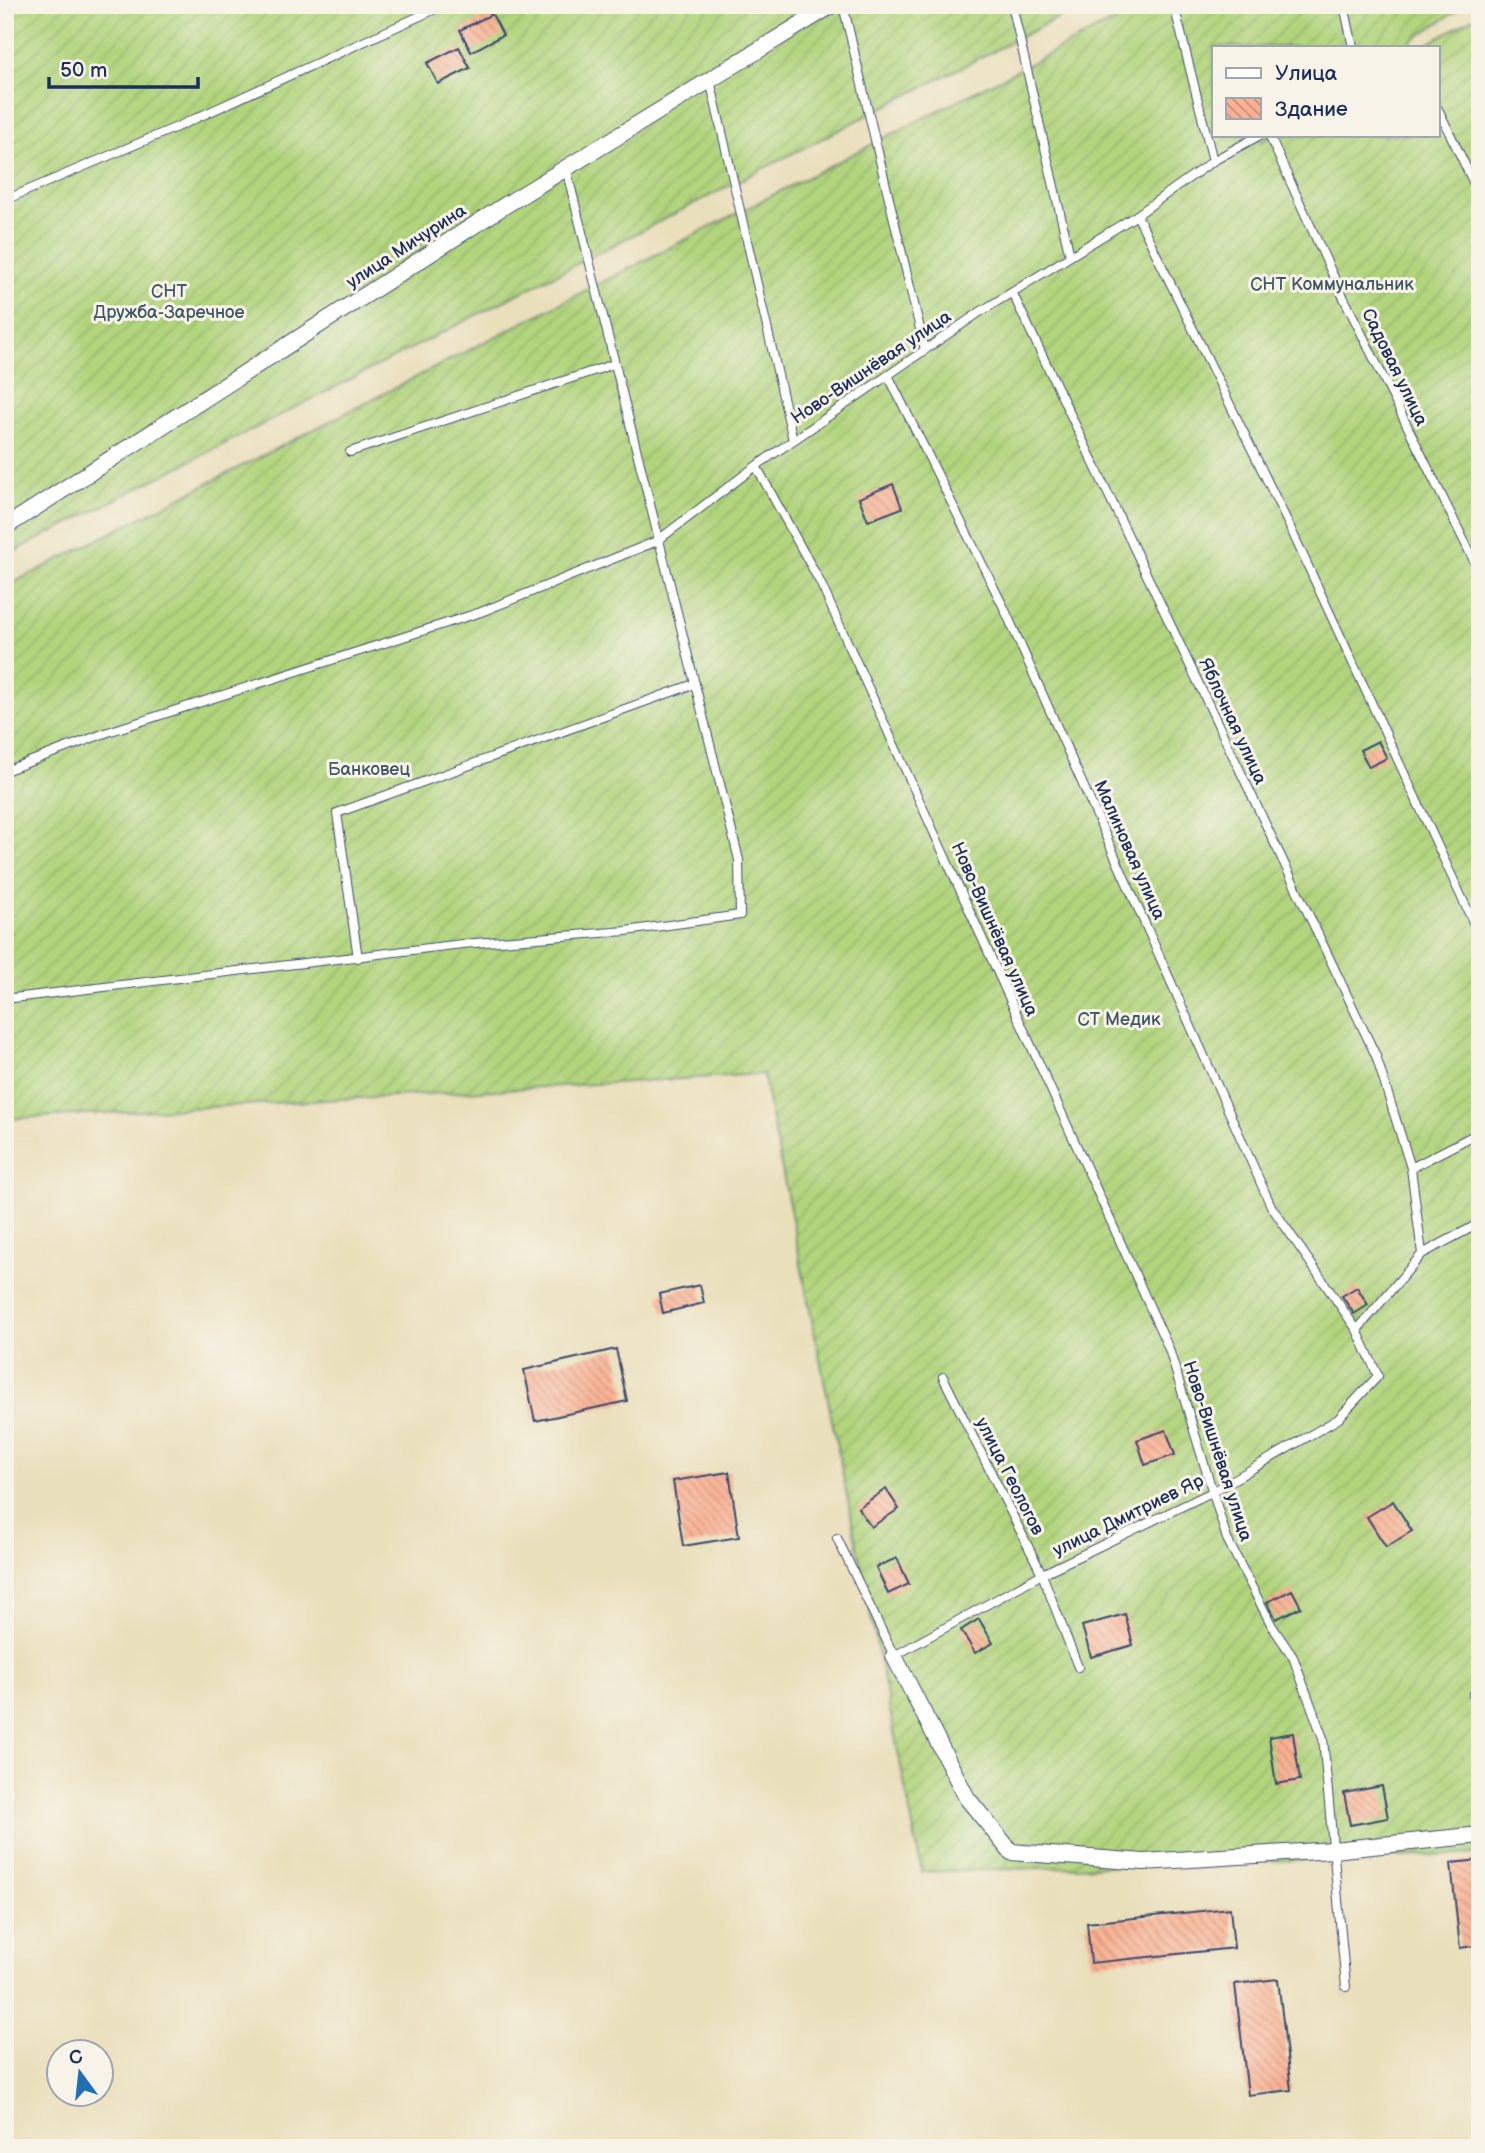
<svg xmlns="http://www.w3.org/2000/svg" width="1485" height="2153" font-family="'Balsamiq Sans',sans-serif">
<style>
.garden{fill:url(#garden-furrows);stroke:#66826d;stroke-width:2}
.building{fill:url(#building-back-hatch)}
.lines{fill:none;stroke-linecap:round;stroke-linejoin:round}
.service-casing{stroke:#3a496c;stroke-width:10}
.minor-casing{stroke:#3a496c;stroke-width:18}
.service{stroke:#fff;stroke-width:8}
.minor{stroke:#fff;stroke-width:16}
.labels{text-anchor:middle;stroke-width:6;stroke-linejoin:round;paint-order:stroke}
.street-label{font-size:18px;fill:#1b2f5e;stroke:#f7f3e8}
.park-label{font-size:18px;fill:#405866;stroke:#f7f3e8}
</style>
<defs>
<pattern id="garden-furrows" width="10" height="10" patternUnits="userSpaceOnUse" patternTransform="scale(1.75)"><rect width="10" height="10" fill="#b1d47c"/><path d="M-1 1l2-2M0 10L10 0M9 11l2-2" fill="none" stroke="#98b66e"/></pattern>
<pattern id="building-back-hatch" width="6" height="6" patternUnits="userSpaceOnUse" patternTransform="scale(1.75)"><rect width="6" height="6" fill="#fab091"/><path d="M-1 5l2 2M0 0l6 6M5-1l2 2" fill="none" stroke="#ca907a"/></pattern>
</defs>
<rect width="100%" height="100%" fill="#f7f3e8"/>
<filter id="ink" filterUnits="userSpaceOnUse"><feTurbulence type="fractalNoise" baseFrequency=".0143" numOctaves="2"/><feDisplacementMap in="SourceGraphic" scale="14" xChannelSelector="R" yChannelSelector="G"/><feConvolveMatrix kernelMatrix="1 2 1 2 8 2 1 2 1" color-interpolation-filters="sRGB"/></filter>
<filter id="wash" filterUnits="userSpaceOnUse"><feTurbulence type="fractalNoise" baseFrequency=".00686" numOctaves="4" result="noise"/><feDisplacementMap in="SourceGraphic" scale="28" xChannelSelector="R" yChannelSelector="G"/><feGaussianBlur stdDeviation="1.57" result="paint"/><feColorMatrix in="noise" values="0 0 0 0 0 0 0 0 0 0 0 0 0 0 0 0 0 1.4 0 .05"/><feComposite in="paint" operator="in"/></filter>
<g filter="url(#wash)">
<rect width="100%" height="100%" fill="#eadfbb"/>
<path class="garden" d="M5,5h1078l-1078,551z
M1145,5h320l-63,42h-188v88h56l-10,8 13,-8h165v-88h-16l58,-33v1840l-558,18 -159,-798 -758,45v-532z"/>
<g id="blocks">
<path class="building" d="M492,14l11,21 -32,17 -11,-22z
M459,47l11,21 -32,16 -11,-21z
M893,484l9,24 -34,13 -9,-23z
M1378,741l9,17 -18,9 -9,-17z
M700,1285l4,18 -41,10 -4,-19z
M1357,1287l11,18 -14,9 -12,-18z
M616,1349l11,52 -92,20 -11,-51z
M1166,1430l9,25 -30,10 -8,-25z
M729,1472l10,65 -56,9 -10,-65z
M886,1489l13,20 -28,18 -13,-19z
M1393,1501l19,30 -26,16 -19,-30z
M897,1558l12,26 -21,10 -12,-27z
M1292,1590l9,17 -25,12 -9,-17z
M1125,1614l8,31 -42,12 -9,-31z
M979,1619l14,24 -18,10 -14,-23z
M1293,1733l7,47 -24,4 -7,-47z
M1382,1786l6,32 -38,7 -6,-32z
M1480,1860v85l-20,3 -9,-85z
M1230,1908l4,40 -143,15 -4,-40z
M1278,1979l13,111 -43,5 -13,-111z"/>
</g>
</g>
<g filter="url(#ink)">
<use href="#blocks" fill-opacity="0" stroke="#3a496c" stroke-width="2"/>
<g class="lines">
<g class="service-casing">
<path id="service" d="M843,5l82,345
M1012,5l58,251
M1174,5l39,156
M1344,5l9,42
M710,80l83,360
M1438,109l42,87
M1260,135l-47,26 -76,54 -157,97 -224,154 64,116 349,767 58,190 45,87 21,31 30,81 23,249
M1269,135l67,147 144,291
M5,200l174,-74 265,-121
M1137,215l151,308 192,414
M1012,292l364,764 35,112
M888,375l116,233 267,598 86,124
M350,452l264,-88
M5,771l103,-39 373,-120 176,-71 99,-75
M358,958l-21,-145 357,-129
M5,999l457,-55 164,-13 114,-16 -1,-55 -173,-692
M1422,1254l58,-31
M943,1377l99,197 36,93
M837,1538l57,118 148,-82 172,-83 124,-72 40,-43 -21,-46 65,-76 -11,-86 69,-36
M1473,1695l7,-4"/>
</g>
<g class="minor-casing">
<path id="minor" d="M5,527l499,-321 328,-201
M894,1656l73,142 44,54 133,10 189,-12 147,-15"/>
</g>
<use href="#service" class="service"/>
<use href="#minor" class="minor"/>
</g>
</g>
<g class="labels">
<g class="street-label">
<text transform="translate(406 246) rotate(-33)" y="6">улица Мичурина</text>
<text transform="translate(871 367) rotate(-34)" y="6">Ново-Вишнёвая улица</text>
<text transform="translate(1395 367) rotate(64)" y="6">Садовая улица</text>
<text transform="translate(1233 721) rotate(65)" y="6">Яблочная улица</text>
<text transform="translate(1130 850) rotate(66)" y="6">Малиновая улица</text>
<text transform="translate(995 929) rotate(66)" y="6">Ново-Вишнёвая улица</text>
<text transform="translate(1218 1451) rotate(72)" y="6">Ново-Вишнёвая улица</text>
<text transform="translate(1010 1476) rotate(63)" y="6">улица Геологов</text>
<text transform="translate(1128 1515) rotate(-26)" y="6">улица Дмитриев Яр</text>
</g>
<g class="park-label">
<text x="1332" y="290">СНТ Коммунальник</text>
<text x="169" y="297">СНТ<tspan x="169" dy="21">Дружба-Заречное</tspan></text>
<text x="369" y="775">Банковец</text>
<text x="1119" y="1025">СТ Медик</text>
</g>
</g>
<rect width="1485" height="2153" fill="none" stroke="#f7f3e8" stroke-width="28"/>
<rect x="1212" y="46" width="228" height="91" fill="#f7f3e8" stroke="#9fa5b1" stroke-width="2"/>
<rect x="1226" y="68" width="35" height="10" fill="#ffffff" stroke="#9fa5b1" stroke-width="2"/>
<text x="1275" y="80" font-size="21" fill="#1b2f5e">Улица</text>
<rect x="1226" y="98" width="35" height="21" fill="url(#building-back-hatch)" stroke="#9fa5b1" stroke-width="2"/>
<text x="1275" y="116" font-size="21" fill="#1b2f5e">Здание</text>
<g transform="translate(80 2073) rotate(345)"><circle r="33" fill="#f7f3e8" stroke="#9fa5b1" stroke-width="2"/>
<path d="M0-5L12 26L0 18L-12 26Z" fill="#1f6fb2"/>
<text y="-10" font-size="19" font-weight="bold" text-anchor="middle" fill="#1b2f5e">С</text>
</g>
<path d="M49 77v10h149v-10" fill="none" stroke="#1b2f5e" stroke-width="3.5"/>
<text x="60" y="77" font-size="21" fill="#1b2f5e" stroke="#f7f3e8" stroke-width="5" paint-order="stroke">50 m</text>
</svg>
